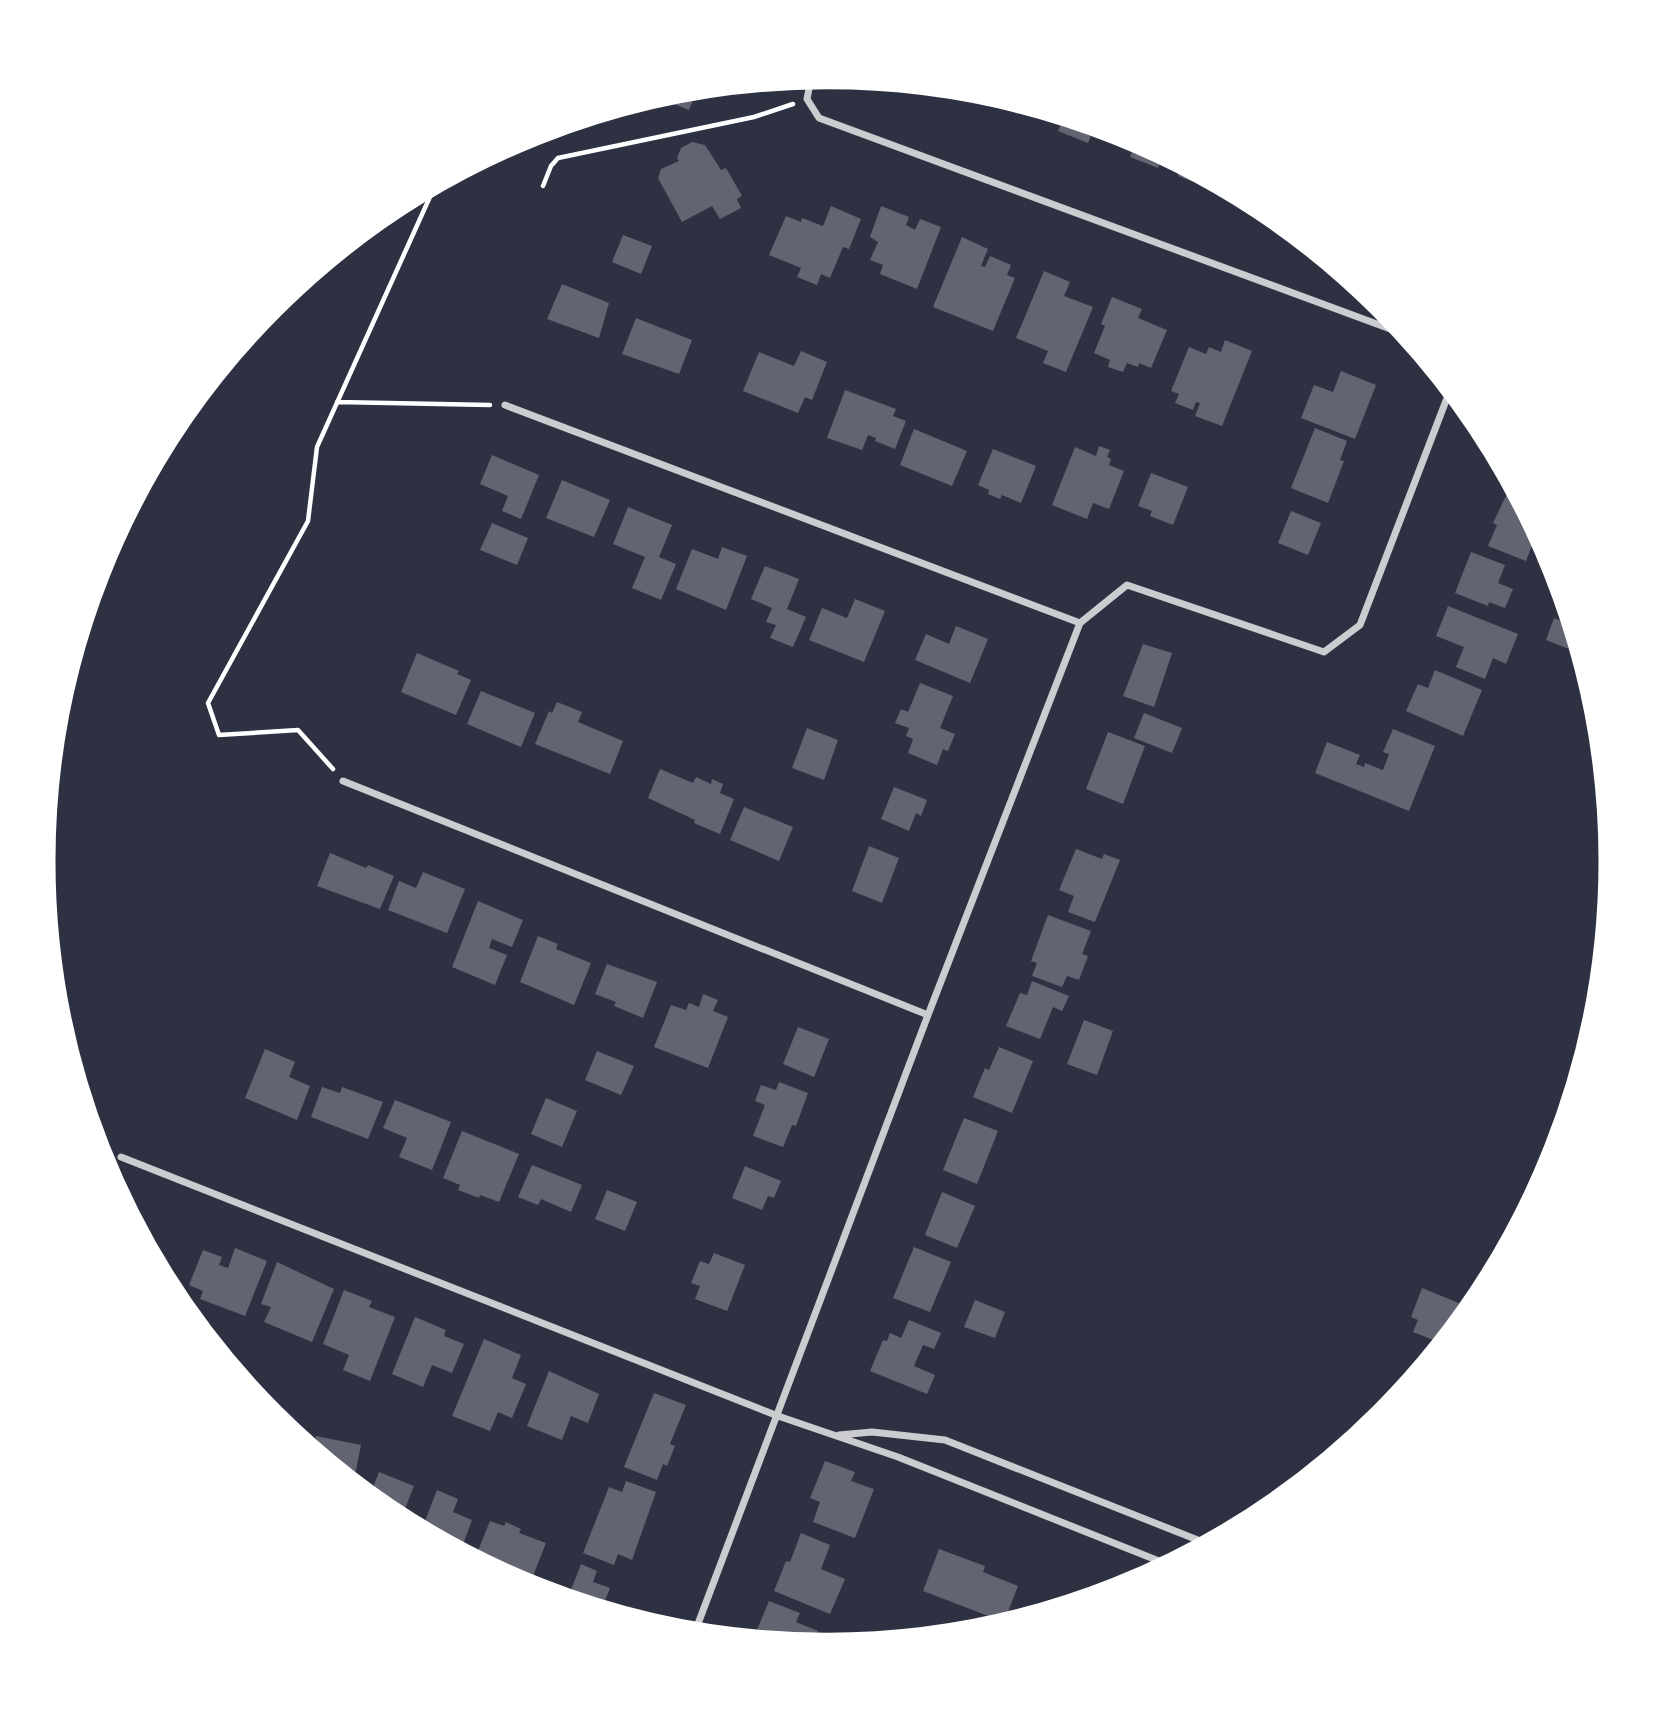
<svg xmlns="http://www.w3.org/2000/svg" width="1655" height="1723" font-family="'Source Sans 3',sans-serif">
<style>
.building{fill:#626471}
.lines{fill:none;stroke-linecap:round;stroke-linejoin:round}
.path{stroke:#fff;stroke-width:4.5}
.minor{stroke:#caccd0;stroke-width:7}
.rim{fill:none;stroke:#fff;stroke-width:9}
</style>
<rect width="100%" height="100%" fill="#2d3142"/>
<path class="building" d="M699,85l-10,25 -38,-15 23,-7z
M972,88h10l42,12 -6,14 -38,-14 3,-8z
M1065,113l31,9 -8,21 -30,-12z
M1114,128l16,5 34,18 -6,17 -28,-11 5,-13 -24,-10z
M692,142l13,3 16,25 5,-2 16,28 -5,3 4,9 -21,11 -8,-13 -30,16 -24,-44 3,-9 18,-8 -2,-3 4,-10z
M1183,161l28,15 -4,11 -29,-11z
M831,206l30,13 -12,30 -6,-2 -13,31 -9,-4 -4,11 -20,-8 4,-9 -32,-13 17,-39 15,6 1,-4 21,8z
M881,206l28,11 -3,8 9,5 5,-11 21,8 -24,62 -37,-15 3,-9 -13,-5 8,-18 -8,-5z
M623,235l29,11 -11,28 -29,-12z
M962,237l26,12 -7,17 4,1 5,-11 21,9 -4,10 8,3 -22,53 -60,-24z
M1044,271l26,11 -6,14 29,11 -27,65 -23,-9 5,-12 -32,-13z
M562,284l47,19 -10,35 -52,-19z
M1112,297l30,12 -4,9 29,12 -16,38 -12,-5 -1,4 -11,-4 -4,9 -15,-5 2,-7 -16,-7 11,-27 -4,-2z
M636,318l56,22 -13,34 -57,-20z
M1225,340l27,11 -30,75 -27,-10 5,-13 -4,-1 -3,8 -18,-7 4,-9 -8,-3 18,-44 17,7 3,-7 12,5z
M801,351l26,11 -15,38 -7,-3 -7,16 -55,-22 16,-39 35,14z
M1341,371l35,14 -21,54 -54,-21 13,-33 19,7z
M845,390l51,19 -3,7 13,5 -11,28 -20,-8 1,-3 -8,-3 -6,15 -35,-12z
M1315,428l32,13 -7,19 4,1 -16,42 -37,-15z
M914,429l53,22 -15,35 -52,-21z
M1099,446l11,4 -3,7 4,2 -2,6 15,6 -15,38 -16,-6 -6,16 -35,-14 23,-58 21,9z
M993,449l43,17 -15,37 -19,-8 -2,4 -12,-5 1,-4 -11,-5z
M492,455l47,20 -18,44 -19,-8 6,-15 -28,-12z
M1151,473l37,14 -15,38 -23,-9 2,-5 -14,-5z
M1514,479l25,48 -13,34 -38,-15 9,-21 -4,-2z
M562,480l48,20 -16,37 -48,-19z
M628,507l44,18 -13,32 17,7 -15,36 -29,-12 13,-31 -32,-13z
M1291,511l30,12 -13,32 -30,-12z
M492,523l36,15 -11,27 -37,-15z
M722,547l25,9 -21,54 -50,-21 16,-40 26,10z
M1471,552l34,13 -7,18 15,6 -8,19 -16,-6 -1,4 -33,-13z
M765,566l34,13 -12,30 19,8 -13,30 -23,-9 6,-13 -10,-3 6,-14 -21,-9z
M855,599l30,12 -21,51 -55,-22 13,-32 25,10z
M1448,606l70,28 -12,30 -13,-6 -8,21 -29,-12 8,-20 -28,-11z
M1554,618l23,9 7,28 -38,-15z
M956,626l32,13 -18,44 -55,-23 11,-26 23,10z
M1143,644l29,9 -18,54 -31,-11z
M417,653l42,18 -2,3 14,6 -15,35 -55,-23z
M1435,670l47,20 -19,46 -57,-25 12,-27 10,4z
M920,683l33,13 -13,32 15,6 -7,17 -5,-2 -6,16 -29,-12 5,-14 -7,-3 3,-8 -14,-5 6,-14 7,3z
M481,691l54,22 -14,34 -54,-23z
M557,702l25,10 -4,10 45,19 -13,33 -75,-30 14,-33 3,2z
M1144,713l38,15 -10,25 -38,-15z
M807,728l31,12 -14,40 -32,-12z
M1393,729l42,17 -26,65 -94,-38 12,-31 33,13 -4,9 8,3 1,-4 18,7 6,-16 -6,-2z
M1108,732l37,14 -22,58 -37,-15z
M660,769l33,14 3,-6 15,7 1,-5 11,5 -3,9 14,6 -14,35 -26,-11 1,-3 -47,-22z
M894,787l33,13 -6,16 -5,-3 -7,18 -28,-12z
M744,807l49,20 -14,34 -49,-21z
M869,846l30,12 -17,45 -30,-12z
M1076,849l26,10 2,-5 16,6 -25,62 -27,-10 6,-16 -15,-6z
M330,853l36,15 2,-3 26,11 -14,33 -63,-23z
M423,872l42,17 -18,44 -59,-23 11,-29 17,7z
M478,901l45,19 -11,27 -20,-8 -3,9 18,7 -12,30 -43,-18z
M1048,915l43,16 -9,23 6,2 -9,24 -12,-4 -5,11 -30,-11 5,-13 -6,-2z
M538,936l20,8 -2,5 35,14 -17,42 -54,-23z
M607,964l50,18 -14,36 -29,-12 2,-4 -21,-8z
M1032,981l37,15 -7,15 -9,-4 -13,32 -34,-13 14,-33 7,2z
M703,994l15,6 -5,11 15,6 -20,51 -54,-21 17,-42 15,5 3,-7 10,4z
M1084,1020l29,11 -16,44 -30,-11z
M798,1027l31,12 -15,38 -31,-13z
M999,1047l34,14 -21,52 -39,-16 12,-29 4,2z
M265,1049l30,13 -6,15 21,9 -13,34 -52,-22z
M597,1051l37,15 -13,29 -36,-15z
M779,1082l29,11 -12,33 -4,-1 -9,22 -30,-11 12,-31 -10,-4 6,-16 15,5z
M322,1087l18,6 2,-6 41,15 -15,37 -57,-22z
M546,1098l31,13 -15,36 -31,-13z
M395,1100l56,22 -19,48 -33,-13 8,-19 -24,-10z
M964,1118l34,13 -21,53 -34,-14z
M462,1131l57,23 -20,48 -19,-7 -1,3 -21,-8 2,-5 -17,-7z
M532,1165l50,20 -11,27 -30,-13 -3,6 -20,-8z
M745,1166l36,15 -7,17 -6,-2 -6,14 -30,-12z
M607,1190l30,12 -12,29 -30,-12z
M942,1192l33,14 -18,42 -32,-13z
M914,1247l37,15 -21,50 -37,-14z
M235,1248l32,13 -22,55 -45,-17 3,-8 -14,-6 14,-35 19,7 -3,8 9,3z
M714,1253l31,12 -18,46 -32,-12 5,-13 -9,-3 9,-22 9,3z
M277,1262l57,27 -22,53 -48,-20 7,-15 -10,-3z
M1422,1288l49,20 -5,13 -20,24 -33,-13 5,-12 -7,-3z
M344,1290l28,11 -3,6 26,10 -25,64 -27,-11 6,-15 -26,-11z
M975,1300l30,12 -10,26 -31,-11z
M415,1317l31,13 -2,6 20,8 -12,29 -20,-8 -9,22 -31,-13z
M909,1320l32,13 -7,16 -11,-4 -9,21 21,9 -8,19 -57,-23 13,-31 4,1 3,-8 11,5z
M484,1339l37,16 -9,23 14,6 -14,34 -14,-6 -8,19 -38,-15z
M549,1371l50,23 -11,29 -17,-7 -9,24 -35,-14z
M654,1393l32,12 -16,39 5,2 -8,20 -4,-2 -6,16 -33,-13z
M316,1436l45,9 -8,40 4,1 -1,4 -43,-35z
M825,1461l30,11 -4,9 23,8 -19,49 -42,-16 7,-20 -10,-4z
M379,1472l35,14 -10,25 5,3 -4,12 -16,-9 -21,-17z
M626,1481l30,11 -24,68 -14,-6 -4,11 -31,-12 26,-66 13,5z
M437,1490l21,9 -5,13 19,8 -11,30 7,3 -2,5 -46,-24z
M490,1521l14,5 2,-4 15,7 -2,4 27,10 -19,48 -26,-14 2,-5 -7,-3 -2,5 -21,-11z
M801,1533l29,12 -9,24 24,10 -15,35 -56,-23 12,-30 4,1z
M939,1549l46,17 -2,6 35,14 -14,36 -81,-31z
M581,1564l16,7 -4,11 17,6 -10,25 -34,-10z
M769,1601l31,12 -4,9 22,9 -8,18 -45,-5v-2l-11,-5z"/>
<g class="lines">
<path class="path" d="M543,186l8,-20 7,-8 196,-41 39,-13
M337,402l153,3
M333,769l-35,-39 -79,5 -11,-32 100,-182 9,-74 121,-268"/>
<path class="minor" d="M812,74l-5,25 12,19 593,219
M505,405l575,218
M343,781l585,234
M121,1157l657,259 120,41 276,110
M839,1435l33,-3 73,8 268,106
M693,1637l235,-622 152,-392 47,-38 197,67 36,-27 92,-240"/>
</g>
<path d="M0 0H1655V1723H0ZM51 861a776 776 0 1 1 1552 0a776 776 0 1 1-1552 0Z" fill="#fff" fill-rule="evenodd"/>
<path class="rim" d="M51 861a776 776 0 1 1 1552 0a776 776 0 1 1-1552 0Z"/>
</svg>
